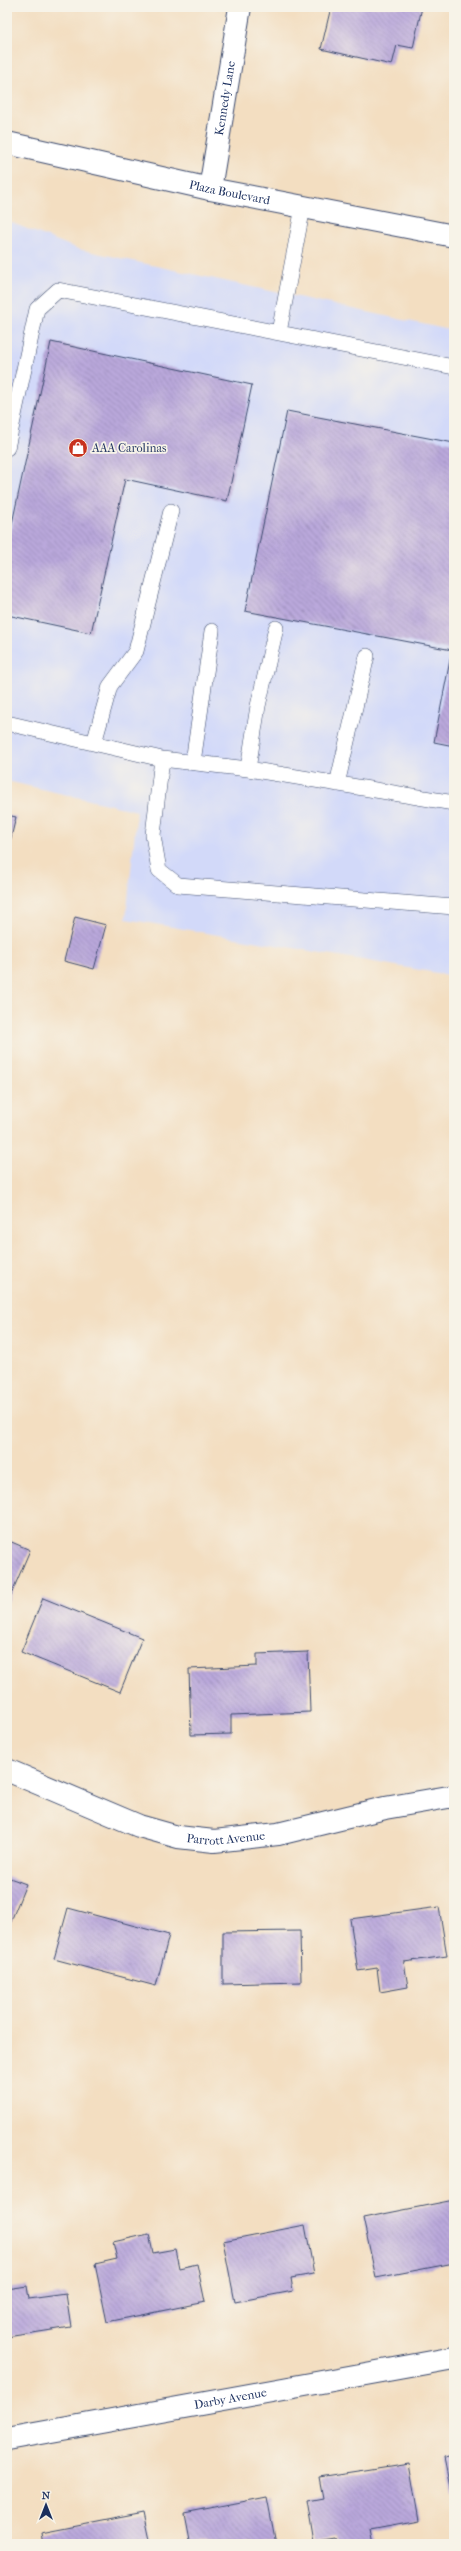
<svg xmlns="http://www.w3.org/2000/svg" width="461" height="2551" font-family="'IM FELL French Canon',serif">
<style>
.built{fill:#d2d9f9}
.building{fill:url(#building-back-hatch)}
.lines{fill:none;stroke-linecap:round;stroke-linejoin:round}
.service-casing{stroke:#3b496d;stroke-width:16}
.minor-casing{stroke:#3b496d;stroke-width:24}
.tertiary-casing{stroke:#3b496d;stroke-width:24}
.service{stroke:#fff;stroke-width:15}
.minor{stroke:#fff;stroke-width:22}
.tertiary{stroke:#fff;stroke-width:22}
.labels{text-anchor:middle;stroke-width:3.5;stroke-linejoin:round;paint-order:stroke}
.street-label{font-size:12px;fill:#1b2f5e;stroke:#f7f3e8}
.poi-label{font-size:12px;fill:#1b2f5e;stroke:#f7f3e8;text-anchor:start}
</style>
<defs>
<pattern id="building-back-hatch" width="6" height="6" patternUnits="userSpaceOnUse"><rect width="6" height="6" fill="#baa8db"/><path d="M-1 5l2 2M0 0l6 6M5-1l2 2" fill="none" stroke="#9689b5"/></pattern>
</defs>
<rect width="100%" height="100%" fill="#f7f3e8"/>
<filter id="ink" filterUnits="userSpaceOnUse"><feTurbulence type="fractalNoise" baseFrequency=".025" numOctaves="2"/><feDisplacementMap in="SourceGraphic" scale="8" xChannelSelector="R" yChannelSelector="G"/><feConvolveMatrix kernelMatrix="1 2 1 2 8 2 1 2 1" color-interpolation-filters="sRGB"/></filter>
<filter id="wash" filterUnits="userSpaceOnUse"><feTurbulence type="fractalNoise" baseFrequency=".012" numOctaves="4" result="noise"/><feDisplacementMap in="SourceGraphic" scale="16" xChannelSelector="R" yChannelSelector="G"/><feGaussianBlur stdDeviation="0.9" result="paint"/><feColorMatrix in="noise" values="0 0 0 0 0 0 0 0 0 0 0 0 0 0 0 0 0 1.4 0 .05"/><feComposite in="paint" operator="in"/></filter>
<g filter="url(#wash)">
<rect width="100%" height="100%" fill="#f3dec1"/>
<path class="built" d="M7,221l71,28 376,82v645l-328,-57 11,-108 -130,-30z"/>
<g id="blocks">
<path class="building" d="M331,7h91l-9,41 -16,-3 -5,20 -71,-16z
M51,342l201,43 -25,116 -102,-22 -34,154 -84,-18v-68z
M287,411l167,32v303l-20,-4 18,-92 -207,-39z
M7,815l9,2 -8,33h-1z
M75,917l31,8 -12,44 -30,-8z
M7,1540l23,10 -23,54z
M43,1598l99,40 -22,54 -99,-40z
M308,1652l2,60 -79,3v19l-40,1 -2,-66 68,-3v-12z
M7,1877l19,7 -19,47z
M439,1907l8,49 -43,6 4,25 -28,5 -3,-24 -19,3 -8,-52z
M68,1908l101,27 -13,51 -102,-27z
M300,1931l1,51 -78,2v-52z
M454,2200v63l-78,15 -13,-60z
M305,2225l9,49 -23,4 2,13 -58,11 -12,-61z
M149,2234l4,19 22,-4 4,19 18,-4 8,38 -98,20 -12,-58 22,-5 -4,-17z
M27,2286l2,13 37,-5 5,33 -64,10v-48z
M454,2456v41h-2l-8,-39z
M409,2463l10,57 -49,9 3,15h-35l-1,-5 -23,4 -7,-42 16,-3 -4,-21z
M267,2497l9,47h-86l-6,-31z
M144,2513l6,28 -11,3h-96l-2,-11z"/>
</g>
</g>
<g filter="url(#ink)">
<use href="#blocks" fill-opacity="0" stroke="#3b496d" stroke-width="1"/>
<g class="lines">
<g class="service-casing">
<path id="service" d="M279,332l24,-125
M7,448l30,-139 21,-19 396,77
M7,723l155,36 86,10 206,34
M94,743l16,-57 26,-35 35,-140
M162,759l-9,76 6,35 19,15 276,22
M193,762l19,-131
M248,769l10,-63 18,-78
M337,784l30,-128"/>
</g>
<g class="minor-casing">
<g id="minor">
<path id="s1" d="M210,189l30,-182"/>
<path id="s2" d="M7,1770l132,56 39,11 36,4 64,-7 107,-26 69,-12"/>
<path id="s3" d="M7,2439l447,-81"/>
</g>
</g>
<g class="tertiary-casing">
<g id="tertiary">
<path id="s4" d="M7,143l203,46 244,47"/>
</g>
</g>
<use href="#service" class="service"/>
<use href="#minor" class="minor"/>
<use href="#tertiary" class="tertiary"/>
</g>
</g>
<defs>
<g id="shop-disc" transform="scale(1)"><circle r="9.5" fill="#c8321e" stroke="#f7f3e8"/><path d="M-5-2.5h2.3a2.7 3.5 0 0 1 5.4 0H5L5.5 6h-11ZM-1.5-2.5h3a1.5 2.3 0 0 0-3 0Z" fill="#fff"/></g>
</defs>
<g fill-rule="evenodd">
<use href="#shop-disc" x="78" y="448"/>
</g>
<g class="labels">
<g class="street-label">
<text dy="4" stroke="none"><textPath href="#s1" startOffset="92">Kennedy Lane</textPath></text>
<text dy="4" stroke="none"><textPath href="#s4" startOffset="228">Plaza Boulevard</textPath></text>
<text dy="4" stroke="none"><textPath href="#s2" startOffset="232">Parrott Avenue</textPath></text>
<text dy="4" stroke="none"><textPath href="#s3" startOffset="227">Darby Avenue</textPath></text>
</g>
<g class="poi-label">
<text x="92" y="452">AAA Carolinas</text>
</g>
</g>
<rect width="461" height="2551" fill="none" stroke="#f7f3e8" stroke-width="24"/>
<g transform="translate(46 2505)" stroke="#f7f3e8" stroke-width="3" paint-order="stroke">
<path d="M0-3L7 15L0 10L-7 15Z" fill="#1b2f5e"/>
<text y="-6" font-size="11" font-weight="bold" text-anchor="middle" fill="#1b2f5e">N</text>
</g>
</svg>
